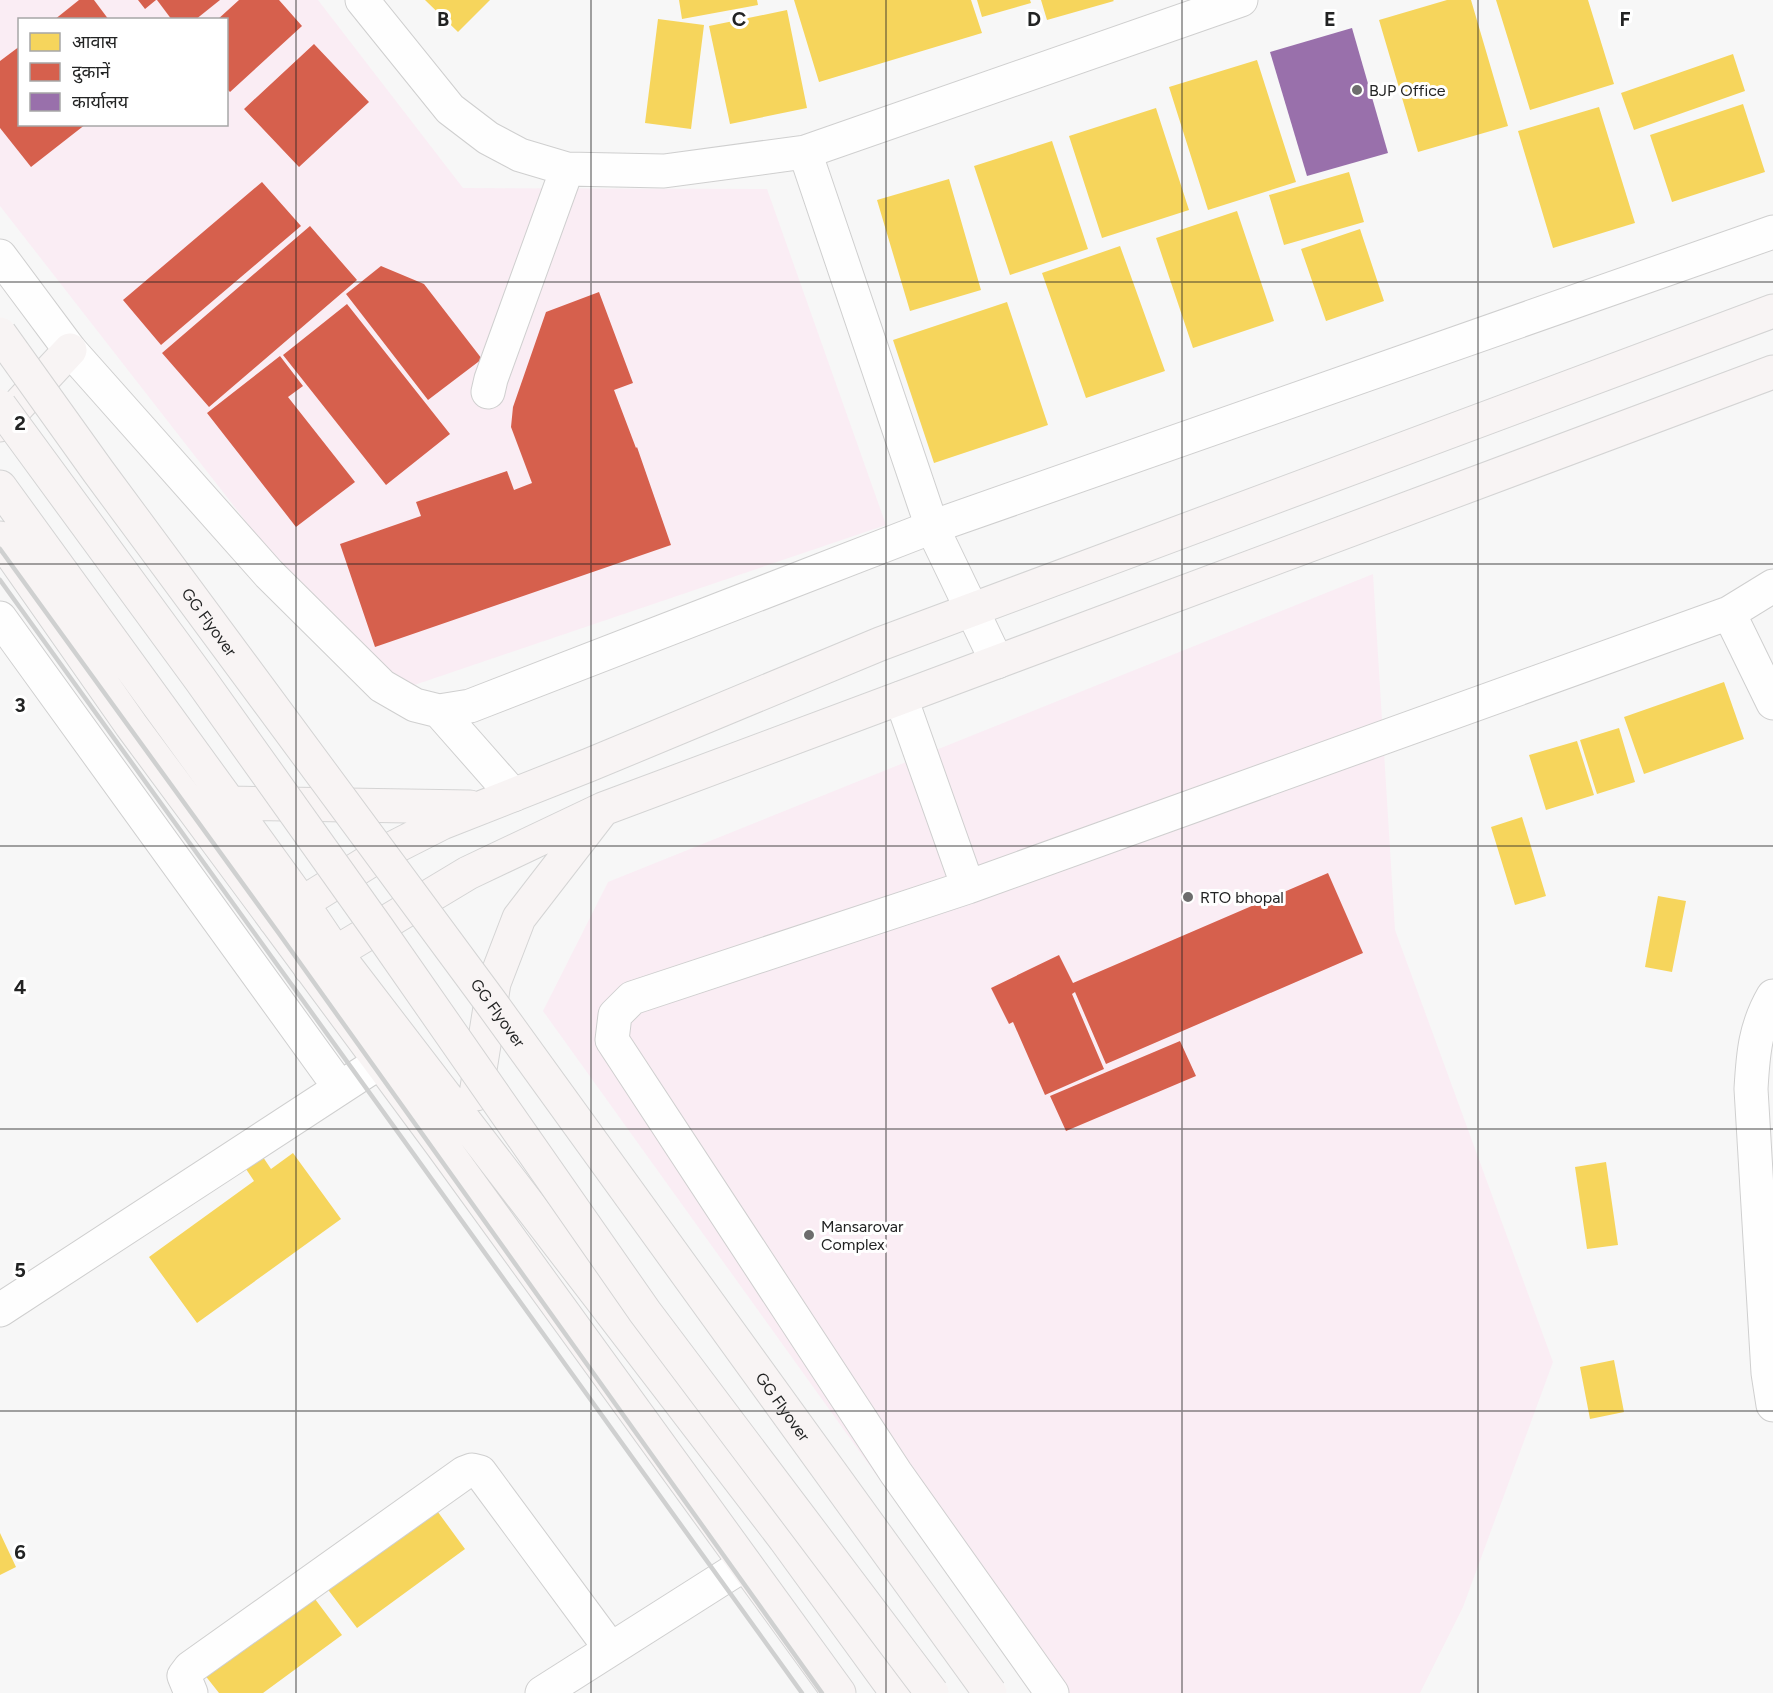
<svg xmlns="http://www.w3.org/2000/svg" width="1773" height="1693" font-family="Figtree,'Noto Sans Devanagari',sans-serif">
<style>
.commercial{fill:#faedf4;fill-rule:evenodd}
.homes{fill:#f6d55c}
.shops{fill:#d6604d}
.offices{fill:#9970ab}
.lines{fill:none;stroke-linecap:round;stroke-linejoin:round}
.minor-casing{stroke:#cfcfcf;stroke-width:35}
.major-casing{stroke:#d4d4d4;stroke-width:35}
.minor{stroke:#fefefe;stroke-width:33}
.major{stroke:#f8f4f4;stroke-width:33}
.rail{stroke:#cfd0d0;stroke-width:4.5}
.major-bridge-casing{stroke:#d4d4d4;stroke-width:35;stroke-linecap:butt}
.major-bridge{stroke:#f8f4f4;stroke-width:33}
.grid{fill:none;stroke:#222323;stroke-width:1.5;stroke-opacity:0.55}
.poi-dot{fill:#6d6d6d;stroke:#fff;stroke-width:2}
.labels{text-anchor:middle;stroke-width:6;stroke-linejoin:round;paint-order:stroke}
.poi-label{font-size:16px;fill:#222323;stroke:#fff;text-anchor:start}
.street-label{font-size:16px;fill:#222323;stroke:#fff}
.grid-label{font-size:20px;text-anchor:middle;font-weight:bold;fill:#222323;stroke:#fff;stroke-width:6;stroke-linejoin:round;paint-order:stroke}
</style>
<rect width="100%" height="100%" fill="#f7f7f7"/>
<path class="commercial" d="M0,0h318l145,188 304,1 119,336 -504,171 -382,-490zM20,20h206v104h-206z
M1373,574l22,356 158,432 -90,245 -43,86h-387l-490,-682 65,-129z"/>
<path class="homes" d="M425,0h65l-32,32z
M679,0h78l1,5 -76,14z
M794,0h177l11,33 -163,49z
M977,0h53l1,3 -49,14z
M1041,0h72l1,1 -67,19z
M1447,0h24l37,126 -90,26 -39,-132z
M1496,0h92l26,84 -84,26z
M787,10l20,98 -77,16 -21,-98z
M658,19l46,6 -13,104 -46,-6z
M1733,54l12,37 -111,39 -13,-37z
M1257,60l39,122 -88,28 -39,-123z
M1743,104l22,68 -93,30 -22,-67z
M1599,107l36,116 -82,25 -35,-117z
M1156,108l33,102 -87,28 -33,-102z
M1052,141l36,108 -78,26 -36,-109z
M1349,172l15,50 -80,23 -15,-50z
M949,179l32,111 -71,21 -33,-111z
M1237,211l37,110 -81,27 -37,-110z
M1360,229l24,72 -58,20 -25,-72z
M1120,246l45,125 -79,27 -44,-125z
M1007,302l41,123 -114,38 -41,-123z
M1724,682l20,57 -100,35 -20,-57z
M1619,728l16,54 -38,12 -17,-54z
M1577,741l17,54 -48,15 -17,-55z
M1522,817l24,79 -31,9 -24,-78z
M1658,896l28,5 -14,71 -27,-5z
M293,1153l48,66 -144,104 -48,-66 105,-76 -8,-12 17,-12 8,12z
M1606,1162l12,83 -31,4 -12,-82z
M1614,1360l10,52 -34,7 -10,-52z
M435,1508l30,41 -108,79 -31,-41z
M0,1533l16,34 -16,8z
M312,1595l30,40 -79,58h-44l-15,-19z"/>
<path class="shops" d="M79,0h15l15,20h-55z
M138,0h18l-11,9z
M157,0h63l-25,20h-23z
M239,0h40l23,26 -72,66 -4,-4v-68h-9z
M314,44l55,58 -70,65 -55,-58z
M20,46v78h66l-55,43 -31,-39v-67z
M262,182l39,44 -140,119 -38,-45z
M310,226l47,54 -148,127 -47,-54z
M381,266l43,18 58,75 -54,41 -82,-106z
M599,292l34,91 -19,7 22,58 1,-1 34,98 -296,102 -35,-103 81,-28 -5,-14 91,-31 7,19 18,-7 -21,-56 2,-20 33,-95z
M347,304l103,130 -64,51 -103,-130z
M280,356l23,30 -15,11 67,85 -59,45 -89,-114z
M1328,873l35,80 -257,111 -31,-72 -3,2 32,75 -59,26 -32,-73 -4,2 -18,-36 68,-33 14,28z
M1180,1041l16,35 -130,55 -16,-35z"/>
<path class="offices" d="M1352,28l36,125 -81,23 -37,-124z"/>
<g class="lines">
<g class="minor-casing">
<path id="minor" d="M362,0l88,109 38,29 32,17 47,14 97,2 141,-19 436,-152
M805,152l127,375 65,135
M0,256l70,94 199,224 113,112 33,19 24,6 31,-5 462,-179 841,-295
M488,392l3,-13 76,-210
M1729,613l44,90
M0,618l340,470
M901,698l67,189
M439,711l74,84
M1773,996c-18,31 -20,58 -22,93l17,284 5,32
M0,1310l380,-248
M191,1693l-7,-17 6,-8 274,-195 8,-3 8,2 130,176
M542,1693l203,-129
M1052,1693l-156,-220 -284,-433 3,-25 17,-17 336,-111 761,-274 44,-27"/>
</g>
<g class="major-casing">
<path id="major" d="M0,425l70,-75
M0,487l302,416 33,49 450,587 112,154
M0,538l131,187 310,419 398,549
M229,803l241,4
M275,920l106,-66 61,-31 147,-58 291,-121 893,-333
M310,968l158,-95 135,-64 1170,-437
M476,1094l18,-111 25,-65 81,-105"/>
</g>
<use href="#minor" class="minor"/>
<use href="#major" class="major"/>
<path class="rail" d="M0,549l280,386 542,758
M0,580l802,1113"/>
<g class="major-bridge-casing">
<g id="major-bridge">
<path id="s1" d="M0,334l98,137 394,533 498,689"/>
<path d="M0,406l200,273 178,250 267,383 287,381"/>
</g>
</g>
<use href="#major-bridge" class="major-bridge"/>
</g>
<path class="grid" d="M296,0v1693M591,0v1693M886,0v1693M1182,0v1693M1478,0v1693M0,282h1773M0,564h1773M0,846h1773M0,1129h1773M0,1411h1773"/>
<g class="poi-dot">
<circle cx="1357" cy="90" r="6"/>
<circle cx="1188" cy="897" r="6"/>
<circle cx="809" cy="1235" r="6"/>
</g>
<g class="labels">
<g class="poi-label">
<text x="1369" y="96">BJP Office</text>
<text x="1200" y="903">RTO bhopal</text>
<text x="821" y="1232">Mansarovar<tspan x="821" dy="18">Complex</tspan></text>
</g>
<g class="street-label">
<text dy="6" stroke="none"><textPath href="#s1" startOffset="356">GG Flyover</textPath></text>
<text dy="6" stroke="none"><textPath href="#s1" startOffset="842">GG Flyover</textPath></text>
<text dy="6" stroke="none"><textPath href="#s1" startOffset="1328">GG Flyover</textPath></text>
</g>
</g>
<g class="grid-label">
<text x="443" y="26">B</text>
<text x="739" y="26">C</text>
<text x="1034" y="26">D</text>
<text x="1330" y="26">E</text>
<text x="1625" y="26">F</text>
<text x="20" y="430">2</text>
<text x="20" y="712">3</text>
<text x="20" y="994">4</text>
<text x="20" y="1277">5</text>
<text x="20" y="1559">6</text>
</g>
<rect x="18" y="18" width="210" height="108" fill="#ffffff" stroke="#a7a7a7" stroke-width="1.5"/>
<rect x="30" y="33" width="30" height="18" fill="#f6d55c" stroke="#a7a7a7" stroke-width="1.5"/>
<text x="72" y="48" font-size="18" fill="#222323">आवास</text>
<rect x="30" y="63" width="30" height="18" fill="#d6604d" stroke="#a7a7a7" stroke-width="1.5"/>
<text x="72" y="78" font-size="18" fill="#222323">दुकानें</text>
<rect x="30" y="93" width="30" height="18" fill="#9970ab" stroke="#a7a7a7" stroke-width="1.5"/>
<text x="72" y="108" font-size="18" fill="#222323">कार्यालय</text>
</svg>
